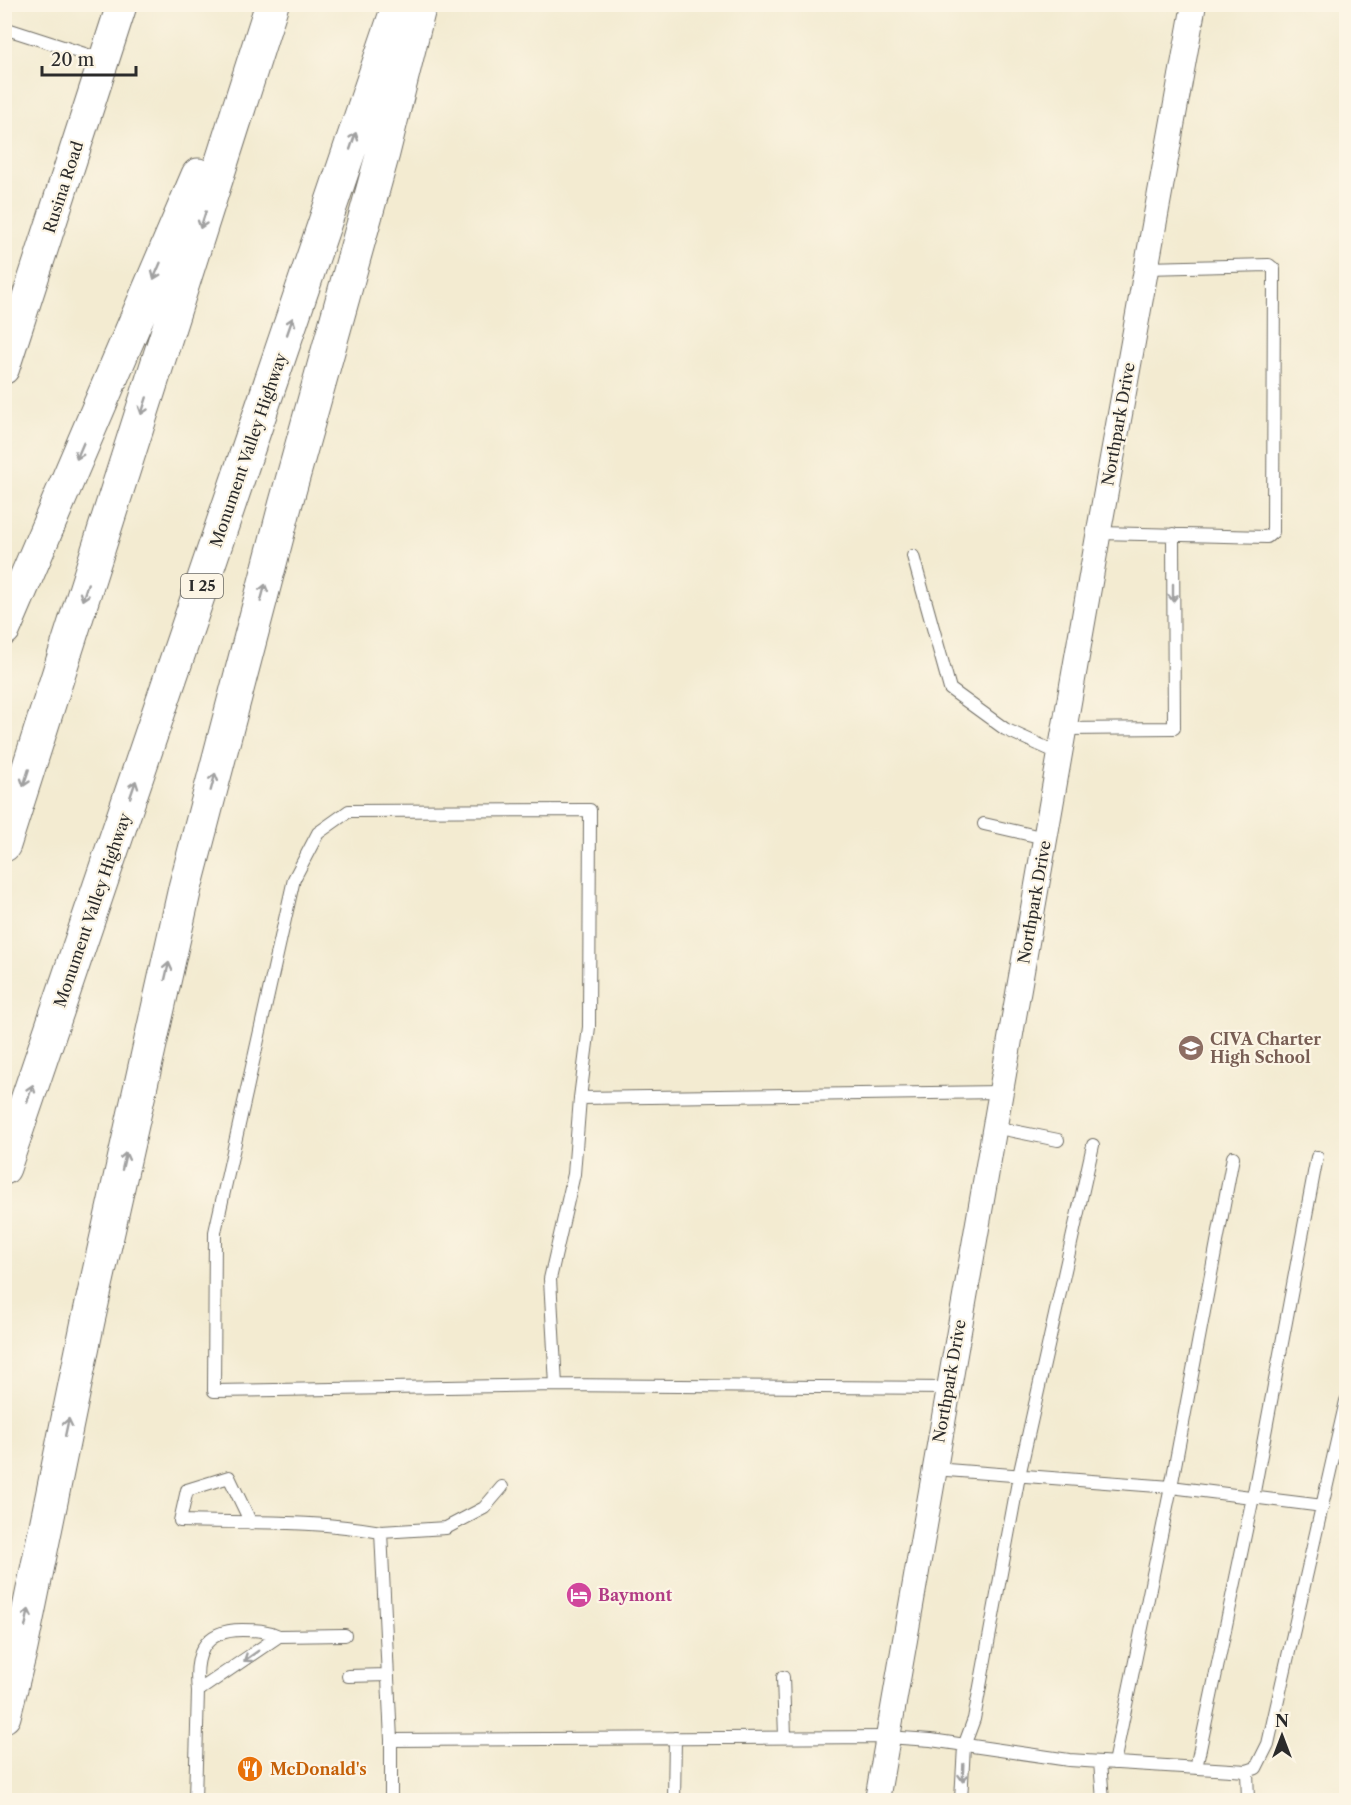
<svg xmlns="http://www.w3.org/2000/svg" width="1351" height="1805" font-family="'Libre Caslon Text',serif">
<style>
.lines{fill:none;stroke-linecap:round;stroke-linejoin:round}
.service-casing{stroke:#716e65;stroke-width:14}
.minor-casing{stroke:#716e65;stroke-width:26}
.tertiary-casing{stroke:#716e65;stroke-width:32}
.motorway-casing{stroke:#716e65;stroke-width:35}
.service{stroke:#fff;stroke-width:12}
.minor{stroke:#fff;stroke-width:24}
.tertiary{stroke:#fff;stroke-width:30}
.motorway{stroke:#fff;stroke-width:33}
.oneway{stroke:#a0a0a0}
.labels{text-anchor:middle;stroke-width:4.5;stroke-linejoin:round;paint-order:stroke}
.shield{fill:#fcf5e5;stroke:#6a6863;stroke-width:1.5}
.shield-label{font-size:15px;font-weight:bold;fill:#2b2b2b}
.street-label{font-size:16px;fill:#2b2b2b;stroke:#fcf5e5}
.education-label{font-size:16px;font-weight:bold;fill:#785e54;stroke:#fcf5e5;text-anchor:start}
.hotel-label{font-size:16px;font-weight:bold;fill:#b23c85;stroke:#fcf5e5;text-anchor:start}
.food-label{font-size:16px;font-weight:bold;fill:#c56008;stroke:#fcf5e5;text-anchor:start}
</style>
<rect width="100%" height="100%" fill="#fcf5e5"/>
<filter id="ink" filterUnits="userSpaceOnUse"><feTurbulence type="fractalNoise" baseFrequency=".0167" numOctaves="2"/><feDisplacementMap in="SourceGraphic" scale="12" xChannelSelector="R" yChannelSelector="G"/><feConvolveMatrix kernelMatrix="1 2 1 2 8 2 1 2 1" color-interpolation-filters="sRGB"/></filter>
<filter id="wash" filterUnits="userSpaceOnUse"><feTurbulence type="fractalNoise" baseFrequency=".008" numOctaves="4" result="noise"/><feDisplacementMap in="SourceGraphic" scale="24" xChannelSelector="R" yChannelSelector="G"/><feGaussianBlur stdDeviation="1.35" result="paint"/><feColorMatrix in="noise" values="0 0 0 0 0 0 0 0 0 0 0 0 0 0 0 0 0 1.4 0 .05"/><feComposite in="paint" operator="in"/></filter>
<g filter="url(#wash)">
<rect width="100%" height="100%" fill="#f3ebd1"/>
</g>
<g filter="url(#ink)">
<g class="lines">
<g class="service-casing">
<path id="service" d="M4,28l99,32
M1099,533l168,4 6,-5 1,-263 -5,-4 -123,3
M913,556l37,133 55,40 55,25
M1064,729l110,-1 -1,-194
M984,824l61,14
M994,1127l64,13
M556,1385l-342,6 1,-159 79,-353 24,-46 31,-22 241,-1 -1,217 -9,71
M948,1388l-392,-3 -6,-106 24,-105 6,-76 421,-6
M934,1469l237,18 152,19
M251,1523l-22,-46 -42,13 -7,31c67,2 135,-1 201,11
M348,1676l40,-1
M783,1677l2,60
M198,1691c-4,-35 4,-61 44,-61 14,0 24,0 37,6
M391,1740l-10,-208 65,-4 38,-20 18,-21
M1100,1762l3,38
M1114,1763l57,-276 62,-330
M1196,1768l57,-271 64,-340
M1247,1771l1,29
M195,1800l3,-109 81,-55 66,-1
M391,1800v-60l496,-3 44,3 138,20 178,11 9,-3 12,-24 78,-343
M674,1800l1,-62
M961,1800l3,-54 10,-27 45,-243 74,-331"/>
</g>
<g class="minor-casing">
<path id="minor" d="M877,1800l223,-1275 94,-521"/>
</g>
<g class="tertiary-casing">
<path id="tertiary" d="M4,369l118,-365"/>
</g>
<g class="motorway-casing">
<path id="motorway" d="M4,629l194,-454
M4,845l268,-841
M4,1168l395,-1164
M4,1716l17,-68 67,-327 97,-433 100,-382 98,-353 37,-149"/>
</g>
<use href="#service" class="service"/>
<use href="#minor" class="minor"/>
<use href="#tertiary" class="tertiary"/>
<use href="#motorway" class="motorway"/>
</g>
<defs><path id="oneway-shaft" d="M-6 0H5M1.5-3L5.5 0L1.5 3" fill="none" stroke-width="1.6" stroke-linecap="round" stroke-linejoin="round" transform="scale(1.5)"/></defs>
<g class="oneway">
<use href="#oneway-shaft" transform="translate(353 141) rotate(-71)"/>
<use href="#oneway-shaft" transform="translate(203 220) rotate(108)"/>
<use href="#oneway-shaft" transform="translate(157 271) rotate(113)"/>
<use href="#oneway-shaft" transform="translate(290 326) rotate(-71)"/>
<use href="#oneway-shaft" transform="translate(144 406) rotate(108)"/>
<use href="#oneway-shaft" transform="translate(80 451) rotate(113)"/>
<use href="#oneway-shaft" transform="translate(85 592) rotate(108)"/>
<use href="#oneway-shaft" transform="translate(263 593) rotate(-75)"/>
<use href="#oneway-shaft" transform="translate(1173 593) rotate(90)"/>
<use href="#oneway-shaft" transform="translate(26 778) rotate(108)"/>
<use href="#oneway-shaft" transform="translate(213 782) rotate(-75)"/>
<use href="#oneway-shaft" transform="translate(133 789) rotate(-71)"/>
<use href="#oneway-shaft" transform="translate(167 971) rotate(-77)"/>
<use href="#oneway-shaft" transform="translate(30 1093) rotate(-71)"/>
<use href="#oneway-shaft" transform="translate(124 1161) rotate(-77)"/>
<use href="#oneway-shaft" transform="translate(67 1427) rotate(-78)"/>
<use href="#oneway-shaft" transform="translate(27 1618) rotate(-78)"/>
<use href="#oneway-shaft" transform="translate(251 1656) rotate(145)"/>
<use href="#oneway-shaft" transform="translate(963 1773) rotate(92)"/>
</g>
</g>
<defs>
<g id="school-disc" transform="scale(1.35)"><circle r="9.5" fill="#8d6e63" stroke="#fcf5e5"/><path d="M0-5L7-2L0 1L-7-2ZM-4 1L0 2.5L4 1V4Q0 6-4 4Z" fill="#fff"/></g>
<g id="hotel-disc" transform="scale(1.35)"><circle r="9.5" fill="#d1479c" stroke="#fcf5e5"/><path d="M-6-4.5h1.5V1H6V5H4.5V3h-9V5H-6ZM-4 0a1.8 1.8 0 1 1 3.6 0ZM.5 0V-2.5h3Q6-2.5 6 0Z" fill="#fff"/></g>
<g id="restaurant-disc" transform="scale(1.35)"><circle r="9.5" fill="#e8710a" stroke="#fcf5e5"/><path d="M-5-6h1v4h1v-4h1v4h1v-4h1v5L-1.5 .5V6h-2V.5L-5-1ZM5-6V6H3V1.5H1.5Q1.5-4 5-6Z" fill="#fff"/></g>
</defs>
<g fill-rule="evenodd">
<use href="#school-disc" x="1191" y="1048"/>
<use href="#hotel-disc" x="579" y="1595"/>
<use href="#restaurant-disc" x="250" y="1769"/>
</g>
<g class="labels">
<rect class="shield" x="181" y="574" width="42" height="24" rx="4.5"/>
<g class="shield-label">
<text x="202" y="591">I 25</text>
</g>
<g class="street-label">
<text transform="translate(63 187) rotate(-72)" y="6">Rusina Road</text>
<text transform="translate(1118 424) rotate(-80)" y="6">Northpark Drive</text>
<text transform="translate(248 450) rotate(-71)" y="6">Monument Valley Highway</text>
<text transform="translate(1034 902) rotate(-80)" y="6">Northpark Drive</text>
<text transform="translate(92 910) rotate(-71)" y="6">Monument Valley Highway</text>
<text transform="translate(949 1381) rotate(-80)" y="6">Northpark Drive</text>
</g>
<g class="education-label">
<text x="1210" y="1045">CIVA Charter<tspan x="1210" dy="18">High School</tspan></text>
</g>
<g class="hotel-label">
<text x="598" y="1601">Baymont</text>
</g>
<g class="food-label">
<text x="270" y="1775">McDonald's</text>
</g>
</g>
<rect width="1351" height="1805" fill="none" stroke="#fcf5e5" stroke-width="24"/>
<g transform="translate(1282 1736)" stroke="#fcf5e5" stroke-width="4.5" paint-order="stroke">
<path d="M0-4.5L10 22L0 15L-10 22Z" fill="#2b2b2b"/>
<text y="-9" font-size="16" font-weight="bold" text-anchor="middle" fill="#2b2b2b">N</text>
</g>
<path d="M42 66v9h94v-9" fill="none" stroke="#2b2b2b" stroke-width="3"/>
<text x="51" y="66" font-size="18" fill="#2b2b2b" stroke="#fcf5e5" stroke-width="4.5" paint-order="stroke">20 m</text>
</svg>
